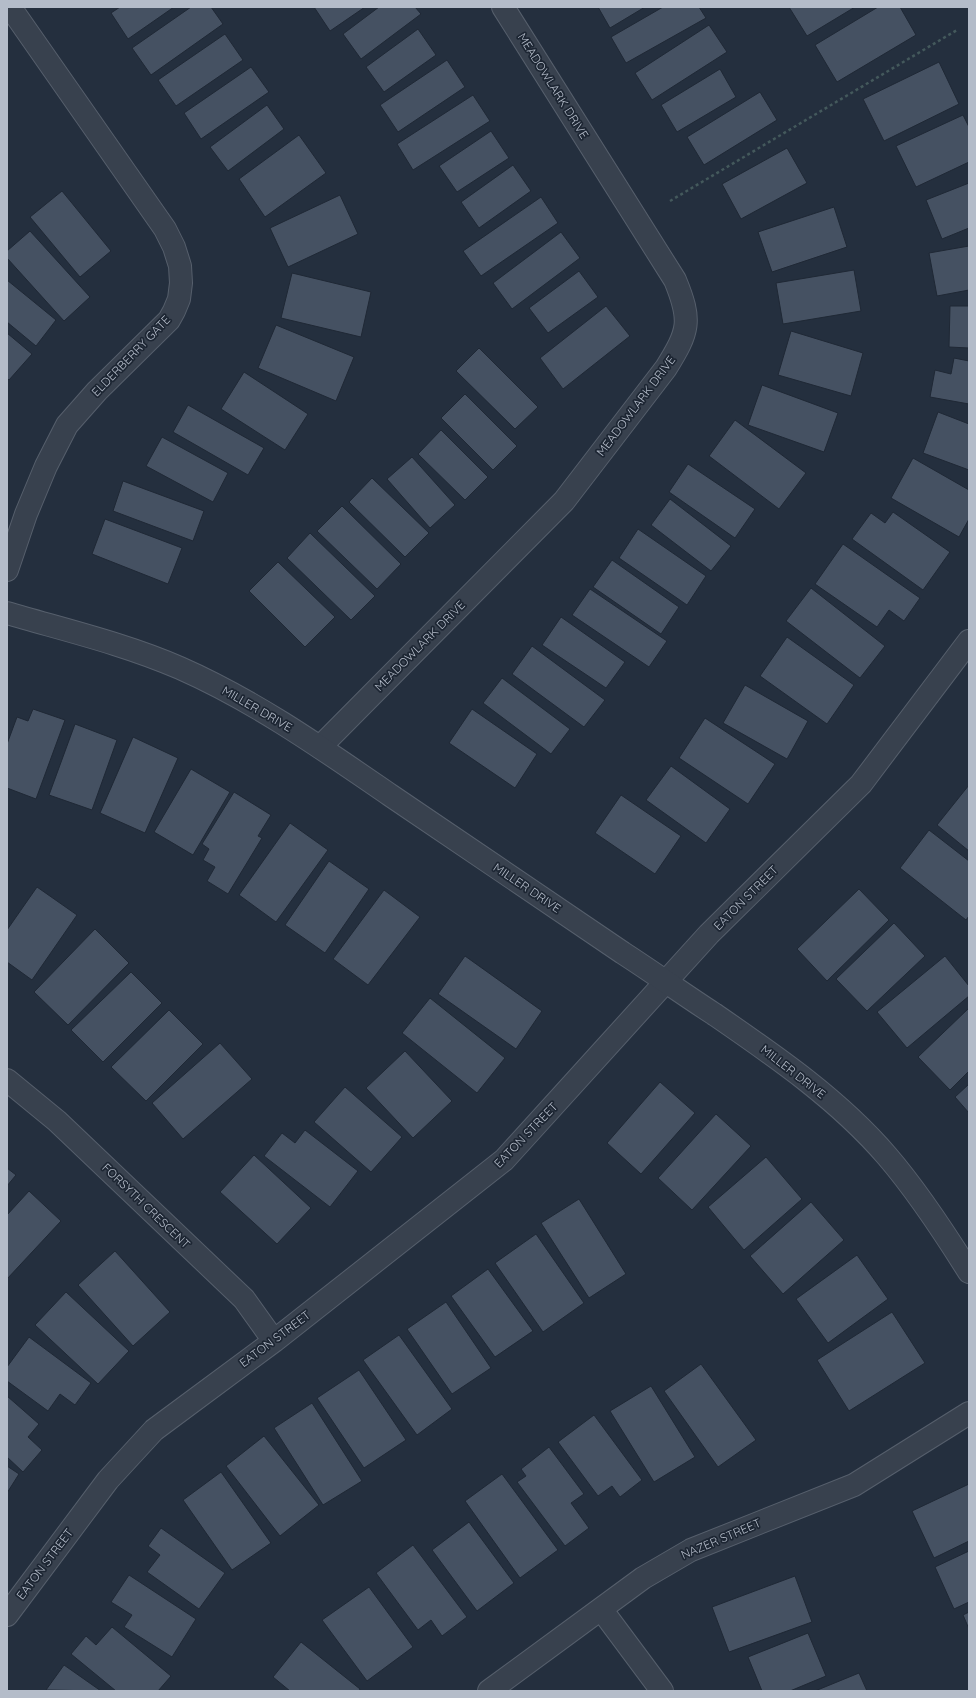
<svg xmlns="http://www.w3.org/2000/svg" width="976" height="1698" font-family="Quicksand,sans-serif">
<style>
.building{fill:#455162;stroke:#1f2835}
.lines{fill:none;stroke-linecap:round;stroke-linejoin:round}
.minor-casing{stroke:#565f6c;stroke-width:24}
.tertiary-casing{stroke:#565f6c;stroke-width:24}
.path{stroke:#44595c;stroke-width:2.5;stroke-dasharray:3 3;stroke-linecap:butt}
.minor{stroke:#38414e;stroke-width:22}
.tertiary{stroke:#38414e;stroke-width:22}
.labels{text-anchor:middle;stroke-width:3.5;stroke-linejoin:round;paint-order:stroke}
.street-label{font-size:12px;fill:#b4bcc9;stroke:#1d2633}
</style>
<rect width="100%" height="100%" fill="#242f3e"/>
<path class="building" d="M120,7h54l-46,32 -17,-26z
M191,7h20l12,17 -72,51 -19,-27z
M314,7h51l-35,24z
M379,7h36l6,7 -60,45 -18,-25z
M598,7h47l-35,21z
M663,7h36l7,11 -80,45 -15,-26z
M789,7h66l-48,29z
M878,7h22l16,28 -79,47 -22,-37z
M709,25l18,27 -75,48 -17,-27z
M418,29l18,26 -52,37 -18,-25z
M225,34l18,26 -67,46 -18,-26z
M447,60l18,27 -67,45 -18,-27z
M939,62l20,42 -75,37 -21,-42z
M251,67l18,25 -68,47 -17,-26z
M720,69l16,28 -59,35 -16,-27z
M760,92l17,28 -73,45 -17,-28z
M473,95l17,26 -77,49 -16,-26z
M267,105l17,24 -56,42 -18,-24z
M963,115l6,12v35l-53,25 -20,-41z
M491,131l18,27 -52,34 -18,-26z
M299,135l27,38 -61,44 -26,-38z
M787,148l20,35 -66,36 -19,-35z
M513,165l18,26 -52,37 -18,-26z
M969,183v45l-27,11 -16,-39z
M62,191l49,60 -31,26 -50,-60z
M340,195l18,39 -70,33 -18,-39z
M541,197l17,26 -77,53 -18,-25z
M834,207l13,40 -75,25 -14,-40z
M30,231l60,66 -26,24 -57,-63v-7z
M561,232l19,26 -68,51 -19,-26z
M969,246v44l-32,6 -8,-43z
M854,270l7,41 -78,13 -7,-41z
M579,271l19,26 -50,36 -19,-25z
M292,273l79,19 -10,45 -80,-19z
M7,280l49,40 -20,26 -29,-24z
M606,306l24,30 -67,53 -23,-31z
M950,306h19v42l-20,-1z
M276,325l78,32 -18,44 -78,-33z
M791,331l72,22 -12,43 -73,-21z
M7,333l25,21 -23,26 -2,-2z
M479,348l59,59 -23,22 -59,-58z
M954,358l15,3v43l-39,-7 5,-27 16,4z
M244,372l64,42 -23,36 -64,-41z
M762,385l76,28 -14,39 -76,-27z
M465,394l52,52 -24,24 -52,-52z
M188,405l76,43 -16,27 -75,-43z
M938,412l31,12v46l-46,-17z
M735,420l71,53 -27,36 -70,-53z
M441,430l47,47 -23,23 -47,-46z
M162,437l66,36 -15,29 -67,-36z
M412,457l43,48 -25,23 -43,-49z
M913,458l56,32v29l-10,18 -68,-39z
M688,464l67,45 -20,29 -66,-46z
M372,478l57,55 -24,24 -56,-55z
M123,481l81,30 -11,30 -80,-30z
M670,499l61,47 -20,25 -60,-46z
M342,506l59,58 -24,25 -60,-58z
M893,512l57,40 -27,38 -71,-51 19,-26 14,10z
M105,519l77,29 -14,36 -76,-30z
M638,529l68,47 -19,29 -68,-47z
M310,533l65,63 -24,24 -64,-62z
M843,544l77,54 -16,23 -15,-11 -12,17 -62,-43z
M612,560l67,47 -18,27 -68,-47z
M278,562l57,55 -30,30 -56,-56z
M811,588l74,58 -25,32 -74,-57z
M590,589l77,52 -18,26 -77,-52z
M561,617l64,45 -19,26 -64,-43z
M787,637l67,48 -27,39 -67,-48z
M532,646l73,54 -21,27 -72,-53z
M502,678l68,51 -19,25 -68,-51z
M745,685l63,36 -21,38 -64,-36z
M33,709l32,11 -29,79 -29,-11v-44l10,-27 11,4z
M472,709l65,45 -22,34 -66,-45z
M705,718l70,46 -27,40 -69,-46z
M75,724l42,16 -25,70 -43,-15z
M133,737l45,21 -33,75 -45,-20z
M671,766l59,43 -24,34 -60,-43z
M191,769l39,23 -37,63 -39,-23z
M969,785v66l-32,-26z
M234,792l37,23 -13,21 4,2 -34,56 -21,-13 8,-14 -12,-7 6,-11 -7,-5z
M621,795l60,41 -26,38 -60,-41z
M290,823l38,27 -52,72 -37,-27z
M929,830l40,31v55l-3,4 -66,-52z
M329,861l40,28 -44,64 -40,-28z
M37,887l40,28 -45,65 -25,-18v-32z
M859,889l30,31 -62,61 -30,-32z
M384,890l36,27 -52,68 -35,-26z
M894,923l31,33 -58,55 -31,-32z
M95,929l34,34 -61,62 -34,-33z
M465,956l77,55 -26,38 -78,-55z
M945,956l24,30v10l-62,52 -30,-36z
M131,972l31,31 -59,59 -32,-32z
M430,998l75,60 -28,35 -75,-60z
M969,1008v63l-19,19 -32,-33z
M169,1010l34,34 -57,57 -35,-34z
M220,1043l32,36 -69,60 -31,-36z
M405,1051l47,50 -39,37 -47,-50z
M660,1082l35,31 -54,61 -34,-31z
M969,1084v29l-14,-16z
M345,1087l57,50 -31,35 -57,-50z
M716,1114l35,32 -59,64 -34,-32z
M305,1130l53,41 -28,36 -66,-51 18,-23 13,10z
M254,1155l57,53 -34,36 -57,-52z
M766,1157l36,42 -58,51 -36,-43z
M7,1168l9,7 -9,11z
M29,1191l32,30 -54,58v-64z
M579,1199l47,75 -37,24 -48,-75z
M811,1202l33,38 -61,54 -33,-38z
M536,1234l48,69 -41,29 -48,-69z
M115,1251l55,61 -37,34 -55,-61z
M857,1255l31,44 -60,44 -32,-44z
M488,1269l45,62 -38,26 -44,-61z
M66,1292l63,59 -31,33 -63,-59z
M446,1302l45,66 -39,26 -45,-65z
M892,1312l33,51 -76,48 -32,-51z
M399,1335l53,74 -35,26 -54,-75z
M29,1337l62,46 -16,22 -15,-11 -12,17 -41,-30v-14z
M701,1364l55,76 -38,27 -54,-76z
M359,1370l47,70 -42,28 -47,-70z
M651,1386l44,71 -41,25 -44,-71z
M7,1396l32,28 -11,13 14,13 -19,22 -16,-15z
M312,1403l50,78 -39,24 -49,-77z
M594,1415l48,65 -22,17 -8,-11 -14,10 -40,-54z
M264,1436l55,69 -39,31 -54,-70z
M549,1447l35,47 -13,9 18,25 -24,18 -48,-64 9,-6 -5,-7z
M7,1466l12,8 -12,19z
M221,1472l50,71 -39,27 -49,-70z
M502,1474l56,76 -38,28 -55,-77z
M969,1484v57l-35,17 -22,-47z
M469,1522l45,61 -37,28 -45,-61z
M161,1528l64,45 -26,36 -52,-37 13,-17 -12,-9z
M413,1545l54,72 -25,19 -11,-16 -13,10 -42,-57z
M969,1551v51l-15,7 -19,-42z
M129,1575l67,44 -24,38 -48,-30 8,-12 -21,-13z
M795,1576l17,46 -83,30 -17,-45z
M369,1587l44,60 -46,34 -45,-61z
M969,1612v17l-6,-14z
M112,1627l59,49 -13,15h-42l-45,-37 15,-18 10,9z
M808,1633l18,43 -36,15h-28l-14,-34z
M301,1642l59,47 -1,2h-69l-17,-14z
M64,1665l37,26 -55,-1z
M859,1673l8,18h-52z"/>
<g class="lines">
<g class="minor-casing">
<path id="minor" d="M7,570l19,-56 20,-48 21,-41 30,-34 72,-71 5,-9 5,-12 2,-16 -1,-17 -6,-19 -9,-18 -155,-222
M320,747l244,-246 102,-133c23,-37 26,-47 9,-88l-172,-273
M7,1080l50,41 187,178 30,42
M601,1609l61,82
M7,1615l101,-135 46,-50 120,-89 230,-181 205,-226 152,-150 108,-143
M489,1691l154,-113 48,-28 163,-65 115,-72"/>
</g>
<g class="tertiary-casing">
<path id="tertiary" d="M7,613c58,17 118,31 173,55 75,33 143,81 210,127 78,53 156,105 233,158 31,20 60,41 91,61 61,42 124,85 173,142 31,36 57,76 82,116"/>
</g>
<path class="path" d="M670,201l287,-171"/>
<use href="#minor" class="minor"/>
<use href="#tertiary" class="tertiary"/>
</g>
<g class="labels">
<g class="street-label">
<text transform="translate(553 86) rotate(58)" y="4">MEADOWLARK DRIVE</text>
<text transform="translate(131 356) rotate(-46)" y="4">ELDERBERRY GATE</text>
<text transform="translate(636 406) rotate(-53)" y="4">MEADOWLARK DRIVE</text>
<text transform="translate(420 646) rotate(-45)" y="4">MEADOWLARK DRIVE</text>
<text transform="translate(257 709) rotate(30)" y="4">MILLER DRIVE</text>
<text transform="translate(527 888) rotate(34)" y="4">MILLER DRIVE</text>
<text transform="translate(746 898) rotate(-45)" y="4">EATON STREET</text>
<text transform="translate(793 1072) rotate(38)" y="4">MILLER DRIVE</text>
<text transform="translate(526 1135) rotate(-46)" y="4">EATON STREET</text>
<text transform="translate(146 1206) rotate(44)" y="4">FORSYTH CRESCENT</text>
<text transform="translate(275 1339) rotate(-37)" y="4">EATON STREET</text>
<text transform="translate(721 1539) rotate(-23)" y="4">NAZER STREET</text>
<text transform="translate(45 1564) rotate(-53)" y="4">EATON STREET</text>
</g>
</g>
<rect width="976" height="1698" fill="none" stroke="#b4bcc9" stroke-width="16"/>
</svg>
